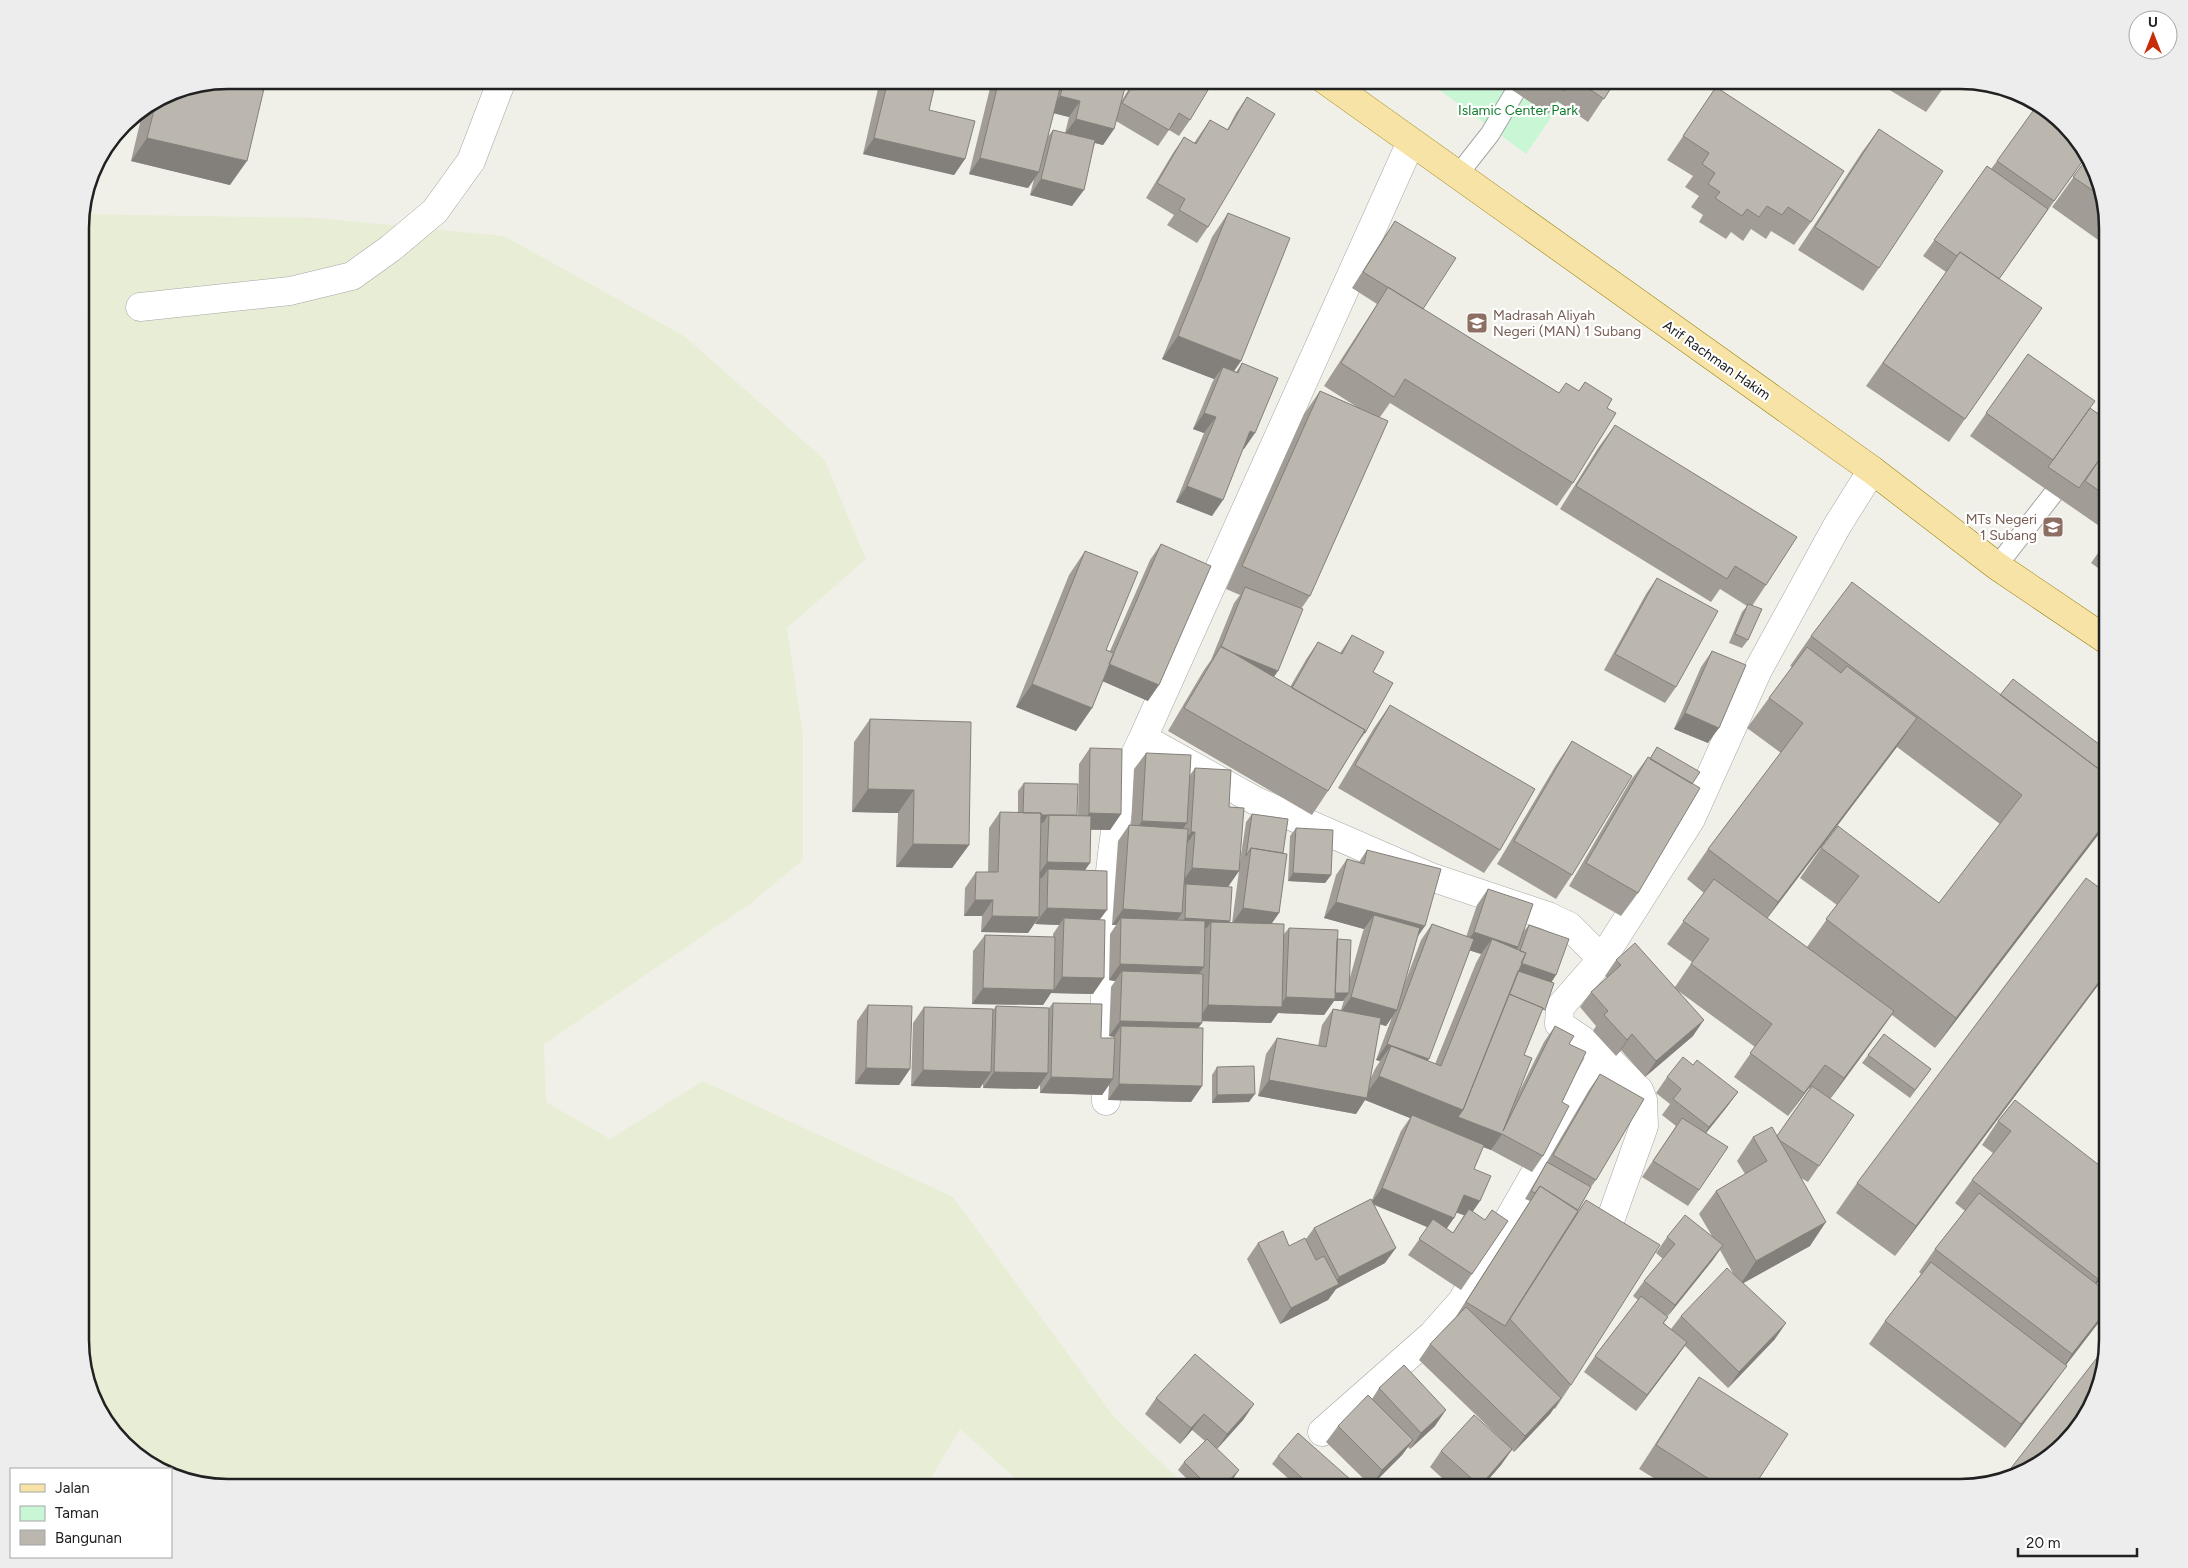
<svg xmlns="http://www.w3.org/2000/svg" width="2188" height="1568" font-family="Figtree,sans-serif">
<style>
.farmland{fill:#e8eed5}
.park{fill:#c9f7d5}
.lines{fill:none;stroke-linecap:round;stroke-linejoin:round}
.lane-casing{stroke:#a5a5a5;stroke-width:21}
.street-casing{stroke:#a5a5a5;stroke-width:29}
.primary-casing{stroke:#978108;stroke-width:29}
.lane{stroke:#fff;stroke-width:19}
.street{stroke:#fff;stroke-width:28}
.primary{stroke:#f8e3a7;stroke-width:28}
.wall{fill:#a19d96;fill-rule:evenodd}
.shaded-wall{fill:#837f7a}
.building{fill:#bbb6ae;stroke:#837f7a}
.labels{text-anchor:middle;stroke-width:4.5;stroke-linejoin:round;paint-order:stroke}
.park-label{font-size:14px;fill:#127d2e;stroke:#fff}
.education-label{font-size:14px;fill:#785e54;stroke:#fff;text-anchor:start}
.street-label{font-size:14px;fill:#212121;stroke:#fff}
.rim{fill:none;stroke:#212121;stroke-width:2.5}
</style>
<rect width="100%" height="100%" fill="#f1f0e8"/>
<path class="farmland" d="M81,214l237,4 186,18 180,100 140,123 42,100 -79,69 16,107v125l-53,44 -206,140 2,58 64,37 93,-58 250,116 161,220 74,71h-162l-66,-59 -35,59h-697l-48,-8 -9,-5v-6h-11l-22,-11 -43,-52 -15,-56z"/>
<path class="park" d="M1426,80h151l-51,74z"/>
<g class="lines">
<g class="lane-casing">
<path id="lane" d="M1457,176l33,-42 25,-42
M2095,435l13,-19
M1997,566l56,-72"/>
</g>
<g class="street-casing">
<path id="street" d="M1411,142l-268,596 113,63 175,76 117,39 21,10 33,33
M140,307l150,-16 62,-15 39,-28 44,-37 36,-50 31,-81
M1106,1101c-1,-83 -5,-165 6,-247 6,-47 9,-73 31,-116
M1606,1232l38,-106 -1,-26 -4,-10 -36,-36 -44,-30 1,-17 42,-48 89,-140 67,-149 79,-144 35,-56
M1322,1432l110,-97 30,-34 141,-247"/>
</g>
<g class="primary-casing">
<path id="primary" d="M1325,80l547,390 125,96 111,75"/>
</g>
<use href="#lane" class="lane"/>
<use href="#street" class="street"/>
<use href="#primary" class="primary"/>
</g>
<path class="wall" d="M880,80h56l-7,30 36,49 -11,16 -91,-21z
M992,80h135l-6,22 13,-22h65l-3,4 -6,36 -11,16 -10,-6 -11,16 -42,-25 -2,8 -11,16 -8,-2 -23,63 -42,-11 4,-16 -6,9 -59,-14zM1053,113l16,4 -4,16 -12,-3 -6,8z
M1497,80h119l-28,42 -31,-21 -9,13z
M1873,80h76l-23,32z
M1716,87l95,135 -17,23 -23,-14 -5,8 -15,-10 -8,12 -12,-9 -5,7 -27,-17 4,-7 -12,-8 8,-11 -14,-9 8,-11 -26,-16z
M172,91l58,94 -99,-24 12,-51z
M1247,97l-39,130 -11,16 -30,-18 7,-10 -28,-17 27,-45 11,-16 10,6 16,-23 17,10 9,-17z
M1879,129v139l-16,23 -65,-41 64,-98z
M2087,155l-88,124 43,29 -93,134 -83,-56 80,-114 -23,-16 64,-90 4,3 6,-8z
M2088,157l5,5 15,66v19l-56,-40z
M1228,213l13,148 -7,10 2,1 6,-9 2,86h-1l-31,67 -36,-14 28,-69 -11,-4 19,-46 2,-4 -52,-20 50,-122z
M1395,221l28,88 136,84 20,-2 6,-9 22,26 -34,75 -16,23 -167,-103 -10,14 -70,179 -9,13 -27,68 16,10 17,-29 11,-16 22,11 12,-18 21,37 -8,61 -8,11 -29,47 -16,24 -144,-84 36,-61 7,-10 23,-57 6,-8 -14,-6 78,-175 16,-23 37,16 -33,-21 53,-82 -25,-16 32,-51z
M2028,354l62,54 18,13v111l-71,-49 1,-2 -1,2 -67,-47z
M1615,425l151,160 -14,21 -4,34 -6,8 -13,-5 13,-31 5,-6 -27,-17 -9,13 -151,-93 38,-61z
M2108,539v36l-17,-12z
M1161,544l-13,157 -46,-20 -10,27 -16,23 -60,-24 53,-132 16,-24 21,99 4,1 40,-91z
M1657,578l19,109 -11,16 -61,-33 42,-76z
M1811,636l189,59 108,56v71l-173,226 -43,-33 -62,84 24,16 -46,67 -7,-4 9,68 -67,37 32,56 -47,49 -43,-42 -49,65 -52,-39 11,-16 43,-56 -5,-4 11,-15 19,-22 -7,-6 11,-16 45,-1 -13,-22 17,-23 29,-17 -8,-13 16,-24 24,-1 33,-47 -1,-1 -21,28 -54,-39 21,-30 -78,-57 16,46 -48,41 -24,-27 -5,6 -23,-25 3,-5 -16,-19 11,-15 16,-14 -2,-2 11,-16 59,27 17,-25 -25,-18 37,-51 -17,-14 21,-30 73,-96 -34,-25 22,-30 23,-31 -2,-1zM1897,747l103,77 -61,79 -118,-55 -21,30 37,27 -30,42 -40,-29zM1720,1250l14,25 -53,41 -10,13 -7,-6 4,-6 -1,-1 45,-55z
M1712,651l-4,92 -34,-14 27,-62z
M1390,705l110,145 -16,23 -146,-85 36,-60z
M870,719l99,126 -17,23 -56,-1 2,-54 -46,-1 2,-70z
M1572,741v134l-16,24 -59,-35 59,-99z
M1657,747l35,37 -54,109 -17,23 -52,-30 62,-106 17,-23 2,1z
M1090,748l31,66 -11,16h-19l-6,41 15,48 -7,75 -42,-1 -8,12 -71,-1 1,-53 12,-16 68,2v-3l6,-9 -24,-1 1,-3 -8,12 -47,-1 1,-16h-18l1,-28 11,-16h12l1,-44 11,-16 18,1v-22l6,-8 54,33 1,-52z
M1146,753l44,22 5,-7 34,39 10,61 7,-46 6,-8 31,39 -4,60 -8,11 13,10 5,-6 48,11 12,42 14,-50 1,-2 -40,-11 12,-43 11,-16 12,3 8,-12 50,88 -13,47 17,-45 11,-16 34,13 11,-32 11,-16 35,43 6,-7 23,57 -13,36 -15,37 -7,41 27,-54 11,-16 14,18 -7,58 -19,54 -11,16 -41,-22 -8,-3 -9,22 6,32 -7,10 -1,63 -11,16 -53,-35 20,-28 -54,-22 11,58 -49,26 -8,11 -48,24 -33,-65 11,-16 31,3 17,-7 8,-11 58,-28 29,-69 9,-13 -45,-18 -9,14 -98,-18 8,-42 11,-16 41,8 4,-21 11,-16 8,1 3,-10 -1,1h-9l-10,14 -46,-2 -7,10 -69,-2 -4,7 4,58 -11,16 -83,-2 1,-15 -7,10 -62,-2v-9l-3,5 -54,-1v-5l-3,5 -69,-2 2,-63 11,-16 69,3 3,-4 53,2 4,-5 48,35h12l1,-1 -5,-1 2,-49 4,-6 -6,-1 1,-46 6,-9h-4l6,-84 11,-16h2l3,-56zM1239,871l-7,52h-3l-1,-37zM1469,950l12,4 -5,9 -41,101 -8,-3zM1392,1017l-16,43 4,1 -5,8 -6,13 11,-58 6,2zM1456,1212l8,3 -11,18 -7,-5 8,-10z
M1296,828l35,47 -6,8 -37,-2 2,-45z
M2108,894v78l-213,284 -59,-43 21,-30z
M868,1005l42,64 -11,16 -44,-1 2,-63z
M1884,1034l47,35 -21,29 -48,-35z
M1693,1065l45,27 -12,16 -20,25 -7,57 -11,16 -46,-29 34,-51 -14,-11 8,-11 -14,-11 11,-16z
M1217,1067l32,35 -37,1v-28z
M1600,1074l-4,106 -5,7 -16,29 11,-16 -15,185 -16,24 -1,-1 -4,6 -36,38 -2,-2 -11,15 -20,23h-28l-23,-21 11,-16 61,-11 -83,-80 11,-16 25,-26 75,-117 -5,-2 64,-109z
M1998,1121l110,51v98l-12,14 12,9v17l-9,12 -33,43 -16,24 -45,59 -136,-104 16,-23 36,-47 -2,-2 16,-23 30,-38 -10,-8 17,-23 21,-27 -11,-8z
M1699,1377l54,111h-83l-31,-19 44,-68z
M1379,1388l56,38 -25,23 -2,-2 -6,8 -31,31 -45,-44 12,-16 34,-27z
M1156,1398l98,6 -11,16 -26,29 16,30 -9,9h-28l-18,-18 6,-8 21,-21 -13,-11 -12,14 -35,-30z
M1278,1456l82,32h-61l-27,-24z
M2011,1468l15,5 -22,5z"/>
<path class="shaded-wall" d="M1060,96l20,5 -11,16 -20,-5z
M1076,119l38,10 -11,16 -39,-10z
M147,138l100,23 -17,24 -99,-24z
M874,138l91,21 -11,16 -91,-21z
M980,158l59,14 -11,16 -59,-14z
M1041,179l43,11 -12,16 -42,-11z
M1178,336l63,25 -16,23 -2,-17 -9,12 -52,-20z
M1204,413l12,4 -12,16 -11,-4z
M1250,431l5,2 -11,16 -5,-2z
M1187,486l36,14 -11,16 -36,-14z
M1221,648l57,23 -11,16z
M1109,664l50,21 -11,16 -50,-22z
M1032,684l60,24 -16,23 -60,-24z
M1685,713l34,15 -11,15 -34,-14z
M1917,718l-21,30 -139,184 21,-30z
M868,789l46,1 -16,23 -46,-1z
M1089,813l32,1 -11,16 -32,-1z
M1023,815h25l-5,8h-25z
M2108,819v3l-173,226 21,-30z
M1142,821l45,2 -11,15 -46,-1z
M1191,832h4l-11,16h-4z
M913,844l56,1 -17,23 -56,-1z
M1047,862l43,1 -11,16 -31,-10 -6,9h-6z
M1192,868l47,3 -11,16 -47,-3z
M1293,873l38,2 -6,8 -37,-2z
M975,900h18l-11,16h-18z
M1336,902l89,24 -11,16 -40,-27 -10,14 -40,-11z
M1047,908l60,2 -12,16 -31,-8 -5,7 -24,-1z
M1243,908l36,5 -11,16 -36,-5z
M1123,909l59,4 -11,16 -50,-11 -5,7h-4z
M992,916l47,1 -11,16 -47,-1z
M1185,918l45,3 -5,8 -14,-7 -4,6 -28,-2z
M1474,932l44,15 -11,16 -15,-24 -11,15 -19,-6z
M1516,962l40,13 -5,8 -40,-13z
M1120,964l84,3 -12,16 -70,-12 -7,10 -6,-1z
M2108,970v2l-213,284 21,-30z
M1062,977l42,1 -11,16 -42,-1 -8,12 -71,-1 11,-16 71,2z
M1331,993h18l-6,8h-9l-10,14 -46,-2 -7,10 -74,-2 11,-16 71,2 7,-10z
M1351,997l46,13 -11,16 -46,-13z
M1894,1011l-16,23 -50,68 16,-24z
M1704,1020l-11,16 -48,41 11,-16z
M1120,1021l82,2 -11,15 -70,-12 -7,11 -5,-1z
M1632,1034l-11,16 -5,6 11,-16z
M1387,1044l42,15 -11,16 -27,-29 -11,15 -4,-1z
M1825,1065l-16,23 -21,28 16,-23z
M866,1068l44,1 -11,16 -44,-1z
M923,1070l68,2 -11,16 -69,-2z
M994,1072l54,1 -11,16 -54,-1z
M1379,1076l84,34 39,24 -11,16 -80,-32 1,-3 -2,3 -45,-18 -9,14 -98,-18 11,-16 95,17z
M1051,1077l62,2 -11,16 -62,-2z
M1119,1084l83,2 -11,16 -83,-2z
M1738,1092l-12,16 -28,35 11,-16z
M1255,1094l-6,8 -37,1 5,-8z
M1382,1188l72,30 -11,16 -72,-31z
M1464,1195l16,6 -11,16 -17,-6z
M1826,1222l-16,24 -70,39 16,-24z
M1723,1245l-11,16 -48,60 11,-16z
M1396,1248l-11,15 -49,26 -8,11 -48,24 11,-16 40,-20 8,-11z
M2108,1267v3l-26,32 16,-23z
M2108,1308v2l-9,12 -43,56 16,-24z
M1786,1323l-11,16 -47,49 11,-16z
M1687,1342l-11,16 -40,53 11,-16z
M2067,1366l-17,23 -45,59 16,-24z
M1561,1398l-11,16 -36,38 11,-16z
M1254,1404l-11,16 -27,30 11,-16z
M1446,1410l-11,16 -25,23 11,-16z
M1204,1414l-12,16 -12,14 11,-16z
M1413,1440l-11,15 -31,31 11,-16z
M1512,1449l-11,16 -20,23h-2z
M1239,1470l-6,9 -9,9h-2z"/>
<path class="building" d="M228,80h38l-19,81 -100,-23 9,-36 16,-11z
M888,80h48l-7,30 46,11 -10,38 -91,-21z
M999,80h63l-23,92 -59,-14z
M1065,80h62l-13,49 -38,-10 4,-18 -20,-5z
M1136,80h63l-3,4 12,6 -18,30 -11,-7 -10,17 -47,-27z
M1548,80h23l-7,11z
M1576,80h40l-12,19z
M1716,87l128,84 -33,51 -23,-15 -6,8 -15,-9 -8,11 -12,-8 -5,7 -27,-18 5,-6 -12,-8 7,-11 -13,-9 7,-11 -26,-17z
M1247,97l28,17 -67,113 -29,-17 6,-11 -28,-16 27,-46 12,7 14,-24 18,10z
M2038,104l12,6 37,45 -33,46 -57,-40z
M1879,129l64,42 -64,97 -64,-41z
M1053,130l42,10 -11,50 -43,-11z
M2088,157l5,5 8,34 -28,-19z
M1987,166l61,43 -49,70 -39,-27 -3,4 -23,-16z
M1228,213l62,25 -49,123 -63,-25z
M1395,221l61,37 -33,51 -60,-37z
M1960,252l82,56 -77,111 -82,-56z
M1388,287l171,106 7,-10 13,8 6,-9 27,17 -5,9 9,5 -43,70 -168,-104 -11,18 -53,-34z
M2028,354l67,47 -42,59 -67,-47z
M1242,363l36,15 -23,55 -5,-2 -27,69 -36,-14 29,-69 -12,-4 19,-46 15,6z
M1320,391l68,30 -78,175 -68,-30z
M2090,408l18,13v26l-29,41 -31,-21z
M1615,425l182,112 -31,48 -31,-19 -8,13 -151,-93z
M2108,447v50l-23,-16z
M2108,539v13l-6,-5z
M1161,544l50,22 -52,119 -50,-21z
M1085,551l53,21 -32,78 8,3 -22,55 -60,-24z
M1657,578l61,33 -42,76 -61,-33z
M1852,582l256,194v43l-152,199 -130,-99 33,-43 -38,-28 17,-22 101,77 83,-108 -211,-159z
M1245,587l58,22 -25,62 -49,-20 -8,-4z
M1748,604l14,5 -14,31 -13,-6z
M1352,635l32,17 -11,20 20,11 -28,50 -1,-1 1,-2 -73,-42 26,-46 24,12z
M1221,646l144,84 -37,61 -144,-83z
M1807,647l34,26 6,-7 70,52 -139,184 -70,-53 95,-126 -34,-25z
M1712,651l34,14 -27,63 -34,-15z
M2013,679l95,72v25l-108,-81z
M1390,705l145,84 -35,61 -145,-85z
M870,719l101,3 -2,123 -56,-1 1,-54 -46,-1z
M1572,741l60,35 -60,99 -58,-34z
M1657,747l43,25 -8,12 -42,-25z
M1090,748l32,1 -1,65 -32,-1z
M1146,753l45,2 -4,68 -45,-2z
M1648,757l52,31 -62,105 -52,-30z
M1195,768l36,2 -2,37 15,1 -5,63 -47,-3 3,-36h-4z
M1024,783l54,1 -1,31h-36v-2h-18z
M1000,812l41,1 -2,104 -47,-1 1,-16h-18l1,-28h22z
M1252,814l36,5 -5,34 -32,-5 -5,8z
M1049,815l42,1 -1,47 -43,-1z
M1129,825l59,4 -6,84 -59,-4z
M1296,828l37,2 -2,45 -38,-2z
M1251,848l36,6 -8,59 -36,-5z
M1367,850l74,19 -16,57 -89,-24 11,-43 17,5z
M1048,869l59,2v39l-60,-2z
M2086,878l22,16v76l-192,256 -59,-43z
M1714,879l180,132 -50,67 -19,-13 -21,28 -54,-40 22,-29 -81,-60 18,-25 -26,-18z
M1186,884l46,3 -2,34 -45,-3z
M1488,889l45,15 -15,43 -44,-15z
M1374,915l46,13 -23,82 -46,-13z
M1064,918l41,2 -1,58 -42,-1z
M1121,918l84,3 -1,46 -84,-3z
M1211,922l73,2 -2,83 -74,-2z
M1432,924l42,15 -45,120 -42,-15z
M1529,925l40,14 -13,36 -35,-12 5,-10 -6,-2z
M1289,928l49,2 -3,69 -49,-2z
M985,935l70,2 -1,53 -71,-2z
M1337,939l14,1 -2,53h-14z
M1492,939l34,14 -63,157 -84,-34 12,-30 50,20z
M1635,943l69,77 -48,41 -24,-27 -5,6 -23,-25 4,-4 -17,-19 30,-27 -5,-5z
M1122,971l81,3 -1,49 -82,-2z
M1518,971l36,12 -9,27 -2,-1v-1l-34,-14z
M1509,994l34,14 -19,47 8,3 -29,73 52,-105 19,10 -5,8 17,8 -24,50 7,4 -26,50 -41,-22 -44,-17 5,-7z
M1053,1003l49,1 -1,34h14l-2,41 -62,-2z
M868,1005l44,1 -2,63 -44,-1z
M996,1006l53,2 -1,65 -54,-1z
M924,1007l69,2 -2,63 -68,-2z
M1333,1009l48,9 -14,80 -98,-18 8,-42 49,9z
M1121,1026l82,2 -1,58 -83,-2z
M1884,1034l47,35 -16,21 -47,-35z
M1683,1057l10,8 4,-5 41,32 -29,35 -36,-28 8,-10 -14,-12z
M1254,1066l1,28 -38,1v-28z
M1600,1074l44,25 -48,81 -43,-25z
M1812,1086l42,29 -35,51 -40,-26 -2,-4z
M2015,1100l93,72v95l-10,12 -126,-99 39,-49 -13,-10z
M1412,1115l72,30 -10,24 17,7 -11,25 -16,-6 -10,23 -72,-30z
M1682,1118l46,29 -29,43 -46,-29z
M1772,1127l54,95 -70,39 -40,-70 51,-30 -14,-24z
M1547,1162l44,25 -13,23 -38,-24 -5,7 -4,-2z
M1540,1186l38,25 -73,115 -39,-24z
M1979,1193l129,100v15l-36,46 -137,-105z
M1371,1199l25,49 -57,29 -25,-49z
M1586,1200l74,45 -89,140 -61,-66z
M1469,1209l16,11 7,-10 16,11 -36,53 -53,-35 14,-20 20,14z
M1685,1215l38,30 -48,60 -31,-24 31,-37 -8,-7z
M1283,1231l6,15 16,-8 11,22 8,-4 15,28 -48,24 -33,-65z
M1931,1262l136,104 -46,58 -136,-103z
M1727,1268l59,55 -47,49 -58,-56z
M1641,1296l27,21 -5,6 24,19 -40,53 -52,-39z
M1466,1307l95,91 -36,38 -95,-92z
M2107,1345l-7,43 -22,42 -52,43 -7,1 -8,-6z
M1195,1354l59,50 -27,30 -23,-20 -13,14 -35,-30z
M1404,1365l42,45 -25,23 -42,-45z
M1699,1377l89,57 -35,54h-30l-67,-43z
M1368,1395l45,45 -31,30 -44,-44z
M1474,1415l38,34 -32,37 -39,-35z
M1298,1433l62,55h-47l-35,-32z
M1207,1439l32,31 -17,18h-12l-26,-26z"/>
<defs>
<g id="school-square" transform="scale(1.125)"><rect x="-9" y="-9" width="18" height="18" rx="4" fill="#8d6e63" stroke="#fff"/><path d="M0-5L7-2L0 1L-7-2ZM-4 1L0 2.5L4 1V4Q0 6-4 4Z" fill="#fff"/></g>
</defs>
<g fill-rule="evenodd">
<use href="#school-square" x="1477" y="323"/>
<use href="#school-square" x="2053" y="527"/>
</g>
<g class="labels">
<g class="park-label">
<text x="1518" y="115">Islamic Center Park</text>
</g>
<g class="education-label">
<text x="1493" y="320">Madrasah Aliyah<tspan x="1493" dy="16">Negeri (MAN) 1 Subang</tspan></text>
<text x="2037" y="524" text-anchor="end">MTs Negeri<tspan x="2037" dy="16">1 Subang</tspan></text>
</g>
<g class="street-label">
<text transform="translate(1717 360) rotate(35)" y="5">Arif Rachman Hakim</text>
</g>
</g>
<path d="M0 0H2188V1568H0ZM228 89H1960A139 139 0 0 1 2099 228V1340A139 139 0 0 1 1960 1479H228A139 139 0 0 1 89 1340V228A139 139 0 0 1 228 89Z" fill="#ededed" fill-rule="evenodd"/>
<path class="rim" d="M228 89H1960A139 139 0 0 1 2099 228V1340A139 139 0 0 1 1960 1479H228A139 139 0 0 1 89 1340V228A139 139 0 0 1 228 89Z"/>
<rect x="10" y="1468" width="162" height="90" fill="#ffffff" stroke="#a6a6a6"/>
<rect x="20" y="1484" width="25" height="8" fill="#f8e3a7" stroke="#a6a6a6"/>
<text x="55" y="1493" font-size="15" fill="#212121">Jalan</text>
<rect x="20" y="1506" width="25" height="15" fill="#c9f7d5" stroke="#a6a6a6"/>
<text x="55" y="1518" font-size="15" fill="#212121">Taman</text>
<rect x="20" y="1530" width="25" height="15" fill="#bbb6ae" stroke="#a6a6a6"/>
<text x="55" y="1543" font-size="15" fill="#212121">Bangunan</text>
<g transform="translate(2153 35)"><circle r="24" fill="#ffffff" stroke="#a6a6a6"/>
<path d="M0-4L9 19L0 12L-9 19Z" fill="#c82d0a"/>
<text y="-8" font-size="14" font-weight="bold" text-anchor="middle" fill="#212121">U</text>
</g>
<path d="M2018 1548v8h119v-8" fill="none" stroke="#212121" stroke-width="2.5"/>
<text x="2026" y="1548" font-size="15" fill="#212121" stroke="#ffffff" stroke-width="4" paint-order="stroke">20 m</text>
</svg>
